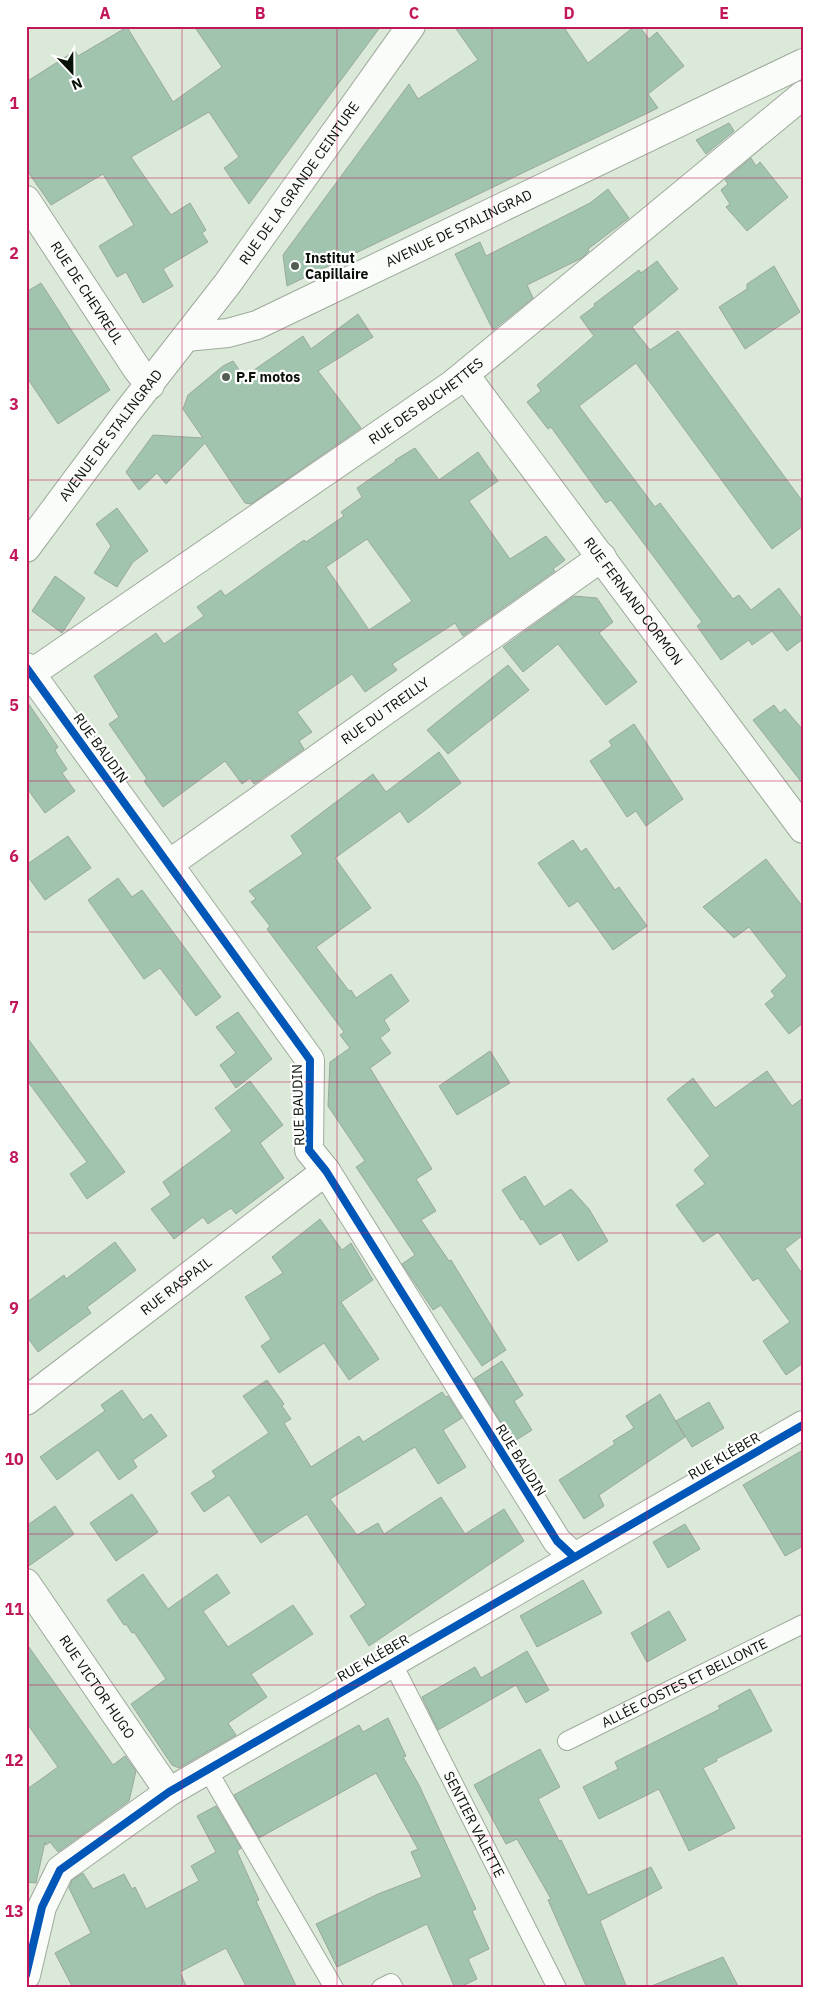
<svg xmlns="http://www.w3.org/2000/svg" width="829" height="2014" font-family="'IBM Plex Sans',sans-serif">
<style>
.building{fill:#a1c4af;stroke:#9aa89c;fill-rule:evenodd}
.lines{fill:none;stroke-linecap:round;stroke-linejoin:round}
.service-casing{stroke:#9eaa9c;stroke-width:20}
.minor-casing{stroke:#9eaa9c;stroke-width:30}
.secondary-casing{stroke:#9eaa9c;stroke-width:30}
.service{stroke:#fafcf9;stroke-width:18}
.minor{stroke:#fafcf9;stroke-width:28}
.secondary{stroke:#fafcf9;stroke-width:28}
.cycleway-casing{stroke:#fff;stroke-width:11}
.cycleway{stroke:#0057b8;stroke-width:8}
.grid{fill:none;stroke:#c2185b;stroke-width:1;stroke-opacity:0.55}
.poi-dot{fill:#525e50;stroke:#fff;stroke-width:2}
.labels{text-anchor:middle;stroke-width:4.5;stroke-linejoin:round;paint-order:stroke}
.street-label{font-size:14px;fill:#091207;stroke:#fff}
.poi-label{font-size:14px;font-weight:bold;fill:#091207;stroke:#fff;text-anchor:start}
.neatline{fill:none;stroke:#c2185b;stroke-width:2}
.grid-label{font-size:16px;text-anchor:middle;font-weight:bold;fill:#c2185b}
</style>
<rect width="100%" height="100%" fill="#dbead8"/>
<path class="building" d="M194,26h187l-132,178 -25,-36 15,-11 -30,-45 -78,45 40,58 19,-12 16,27 -4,3 6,9 -45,27 10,17 -30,17 -17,-31 -9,5 -18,-31 35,-21 -31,-51 -52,31 -25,-36v-87l49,-31 3,5 49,-29 46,75 49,-35z
M454,26h109l25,37 47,-37h4l10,13 8,-7 27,34 -36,28 10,14 -371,178 -4,-31 126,-171 9,15 60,-39z
M729,123l5,8 -28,23 -10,-14z
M751,158l5,8 4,-4 28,35 -41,34 -21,-24 4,-3 -9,-14 7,-6 -3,-4z
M608,189l21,29 -41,31 1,2 -7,7 -55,27 6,13 -40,32 -38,-76 25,-12 6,14 104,-53z
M657,261l21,28 -46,38 18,23 28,-19 125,171v24l-31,23 -136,-186 -57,43 76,101 5,-4 73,96 6,-4 12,15 28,-22 24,32v19l-16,12 -15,-20 -20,14 -3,-5 -28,20 -24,-34 5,-4 -51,-69 -40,-53 -5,3 -55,-76 -3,2 -21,-27 14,-11 -4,-6 57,-49 -14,-19 15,-11 -1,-2 45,-34 2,3z
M774,266l26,46 -55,37 -26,-42 28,-18v-5z
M41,283l69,107 -52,34 -32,-48v-84z
M358,314l15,23 -55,34 43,57 -110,76 -6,-1 -40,-60 -39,41 -9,-11 -18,17 -13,-18 27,-37 50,3 -20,-29 5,-14 35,-29 10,-5 11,16 59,-41 8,13z
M415,448l24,32 39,-28 20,29 -29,20 41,58 36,-23 19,24 -12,9 2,2 -92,65 -8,-13 -63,41 5,6 -32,22 -13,-18 -55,38 15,20 -13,9 5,8 -50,35 -4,-6 -8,6 -17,-23 -62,46 -19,-26 3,-2 -38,-55 10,-7 -25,-41 62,-43 8,11 40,-28 -7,-9 24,-17 4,6 79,-56 2,2 38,-26 -3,-4 21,-15 -5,-9 39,-27 -1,-1zM367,539l45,62 -43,29 -43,-63z
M117,508l31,43 -15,11 -16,25 -23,-14 17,-27 -15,-22z
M55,576l30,22 -23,35 -30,-22z
M574,596l23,2 16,24 -14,11 38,49 -31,23 -48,-61 -35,28 -20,-25z
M508,665l21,25 -81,64 -21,-24z
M26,700l32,47 -3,3 2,4 10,15 -5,4 13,18 -30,22 -19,-26z
M774,705l6,8 5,-4 18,21v54l-50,-64z
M634,724l49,75 -37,27 -10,-15 -9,6 -37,-56 22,-15 -3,-5z
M439,752l22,31 -53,40 -8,-12 -65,47 36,50 -55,39 33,44 2,-1 5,8 35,-24 18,27 -25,19 6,10 -10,8 11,15 -21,15 62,101 -16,10 20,32 -15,9 28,41 2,-1 55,90 -24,16 -41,-61 -8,5 -31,-46 13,-9 -59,-88 9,-6 -37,-55 2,-44 20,-14 -10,-13 4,-3 -77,-103 3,-3 -19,-24 5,-3 -7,-8 54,-37 -12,-18 82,-62 13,18z
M68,836l23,32 -46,32 -19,-26v-9z
M573,840l8,12 5,-4 29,42 4,-3 28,39 -34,24 -35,-49 -9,6 -31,-44z
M766,859l37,48v116l-14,11 -24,-30 10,-8 -4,-5 16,-15 -38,-49 -15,11 -31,-31z
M118,878l14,19 10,-7 79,107 -25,19 -36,-48 -16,11 -56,-79z
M238,1012l34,47 -36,29 -16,-23 16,-12 -20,-26z
M26,1036l99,136 -38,27 -17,-25 17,-12 -61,-83z
M490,1051l20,32 -53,32 -18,-29z
M767,1071l25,35 11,-8v137l-18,14 18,26v88l-17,12 -23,-34 27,-19 -32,-44 -5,3 -35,-49 -15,10 -27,-37 29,-21 -11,-14 16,-14 -43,-57 26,-21 22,30z
M250,1081l33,44 -23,18 24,35 -48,36 -5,-6 -23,16 -5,-7 -29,22 -23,-30 20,-14 -8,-13 69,-51 -17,-23z
M525,1176l19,31 27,-18 18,20 19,32 -30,20 -17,-29 -21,13 -17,-26 -2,1 -19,-30z
M320,1219l22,31 9,-7 22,37 -32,22 38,57 -30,21 -25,-37 -45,30 -18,-27 10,-7 -26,-42 38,-24 -11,-16z
M115,1242l21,28 -49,37 4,6 -53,39 -12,-17v-32l38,-28 2,4z
M502,1361l21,34 -9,6 18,29 -19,12 -39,-63z
M267,1380l17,24 -2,2 9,13 -7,4 27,44 48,-31 4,6 79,-50 4,5 2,-1 14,22 -19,12 23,37 -28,17 -23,-37 -85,52 27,36 21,-12 6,11 57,-37 24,37 39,-25 20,32 -155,105 -19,-30 16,-11 -59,-91 -46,29 -32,-48 -25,17 -13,-19 25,-16 -4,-6 57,-38 -26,-37z
M122,1390l21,30 8,-6 16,22 -34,24 4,7 -18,13 -21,-30 -41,30 -17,-23 65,-46 -4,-6z
M660,1394l25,43 -86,58 5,11 -20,13 -25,-39 56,-36 -2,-3 21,-13 -8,-12z
M709,1402l15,26 -32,19 -16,-26z
M803,1450v96l-18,10 -42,-71z
M132,1494l26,38 -42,29 -26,-38z
M55,1506l19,28 -48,34v-42z
M685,1524l15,25 -32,19 -15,-26z
M143,1574l25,35 49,-35 13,19 -27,18 25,36 65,-42 20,29 -62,40 16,23 -39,26 8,12 -57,33 -7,-3 -41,-61 35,-25 -32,-47 -2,1 -6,-9 -2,1 -17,-25z
M583,1580l19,33 -65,34 -17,-31z
M669,1611l17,29 -39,22 -16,-29z
M26,1643l87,122 12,-9 11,15 -7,30 -71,51 -8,-10 -4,3 -1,-3 -9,41 -10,-1v-92l32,-23 -32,-45z
M527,1651l22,39 -23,13 -10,-18 -78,45 -16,-33 53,-30 6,11z
M750,1689l22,42 -56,28 1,2 -14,7 32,60 -46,23 -30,-62 -60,30 -16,-32 35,-18 -3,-7 105,-53 -2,-3z
M388,1718l18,38 -3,1 16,28 57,124 -4,2 17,38 -21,10 9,20 -19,9h-3l-28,-64 -90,43 -21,-43 62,-30 44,-17 -11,-25 7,-3 -42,-76 -117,65 -25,-43 125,-70 4,7z
M540,1749l20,38 -22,12 21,42 2,-1 27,55 63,-28 11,21 -62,33 27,67h-40l-39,-88 3,-1 -34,-60 -11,5 -32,-59z
M216,1806l25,42 -4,3 22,49 -3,1 41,87h-50l-21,-40 -46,24 7,16h-114l-18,-35 36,-20 -22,-45 3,-8 11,-7 10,16 31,-15 8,15 3,-2 11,22 53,-28 -8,-15 25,-14 -19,-36z
M723,1957l16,31h-90v-1z"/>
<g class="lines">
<g class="service-casing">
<g id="service">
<path id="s1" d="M392,1662l165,326"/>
<path id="s2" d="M567,1741l236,-117"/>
<path d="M207,1769l127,219"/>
<path d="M381,1988l10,-5 3,5"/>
</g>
</g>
<g class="minor-casing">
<g id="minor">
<path id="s3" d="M26,200l111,169 13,16"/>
<path id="s4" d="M186,337l42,-4 29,-8 546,-262"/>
<path id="s5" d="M465,375l338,454"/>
<path d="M26,667l284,393 -1,90 17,21 231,370 16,15"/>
<path id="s6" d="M26,677l427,-293 350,-289"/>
<path id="s7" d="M169,864l433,-307"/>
<path id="s8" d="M26,1401l300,-230"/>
<path id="s9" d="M26,1583l143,209"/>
<path d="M26,1975l16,-68 18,-37 109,-78 634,-367"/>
</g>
</g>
<g class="secondary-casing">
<g id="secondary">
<path id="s10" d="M26,548l102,-137 100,-128 183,-257"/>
</g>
</g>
<use href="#service" class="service"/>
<use href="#minor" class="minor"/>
<use href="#secondary" class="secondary"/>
<g class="cycleway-casing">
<path id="cycleway" d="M26,667l284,393 -1,90 17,21 231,370 16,15
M26,1975l16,-68 18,-37 109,-78 634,-367"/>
</g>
<use href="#cycleway" class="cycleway"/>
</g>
<path class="grid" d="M182,26v1962M337,26v1962M492,26v1962M647,26v1962M26,178h777M26,329h777M26,480h777M26,630h777M26,781h777M26,932h777M26,1082h777M26,1233h777M26,1384h777M26,1534h777M26,1685h777M26,1836h777"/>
<g class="poi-dot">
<circle cx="295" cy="266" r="5"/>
<circle cx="226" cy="377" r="5"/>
</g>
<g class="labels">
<g class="street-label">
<text dy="5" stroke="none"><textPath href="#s10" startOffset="456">RUE DE LA GRANDE CEINTURE</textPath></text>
<text dy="5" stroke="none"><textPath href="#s4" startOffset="296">AVENUE DE STALINGRAD</textPath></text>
<text dy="5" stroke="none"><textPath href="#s3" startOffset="111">RUE DE CHEVREUL</textPath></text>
<text dy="5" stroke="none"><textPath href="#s6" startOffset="486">RUE DES BUCHETTES</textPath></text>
<text dy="5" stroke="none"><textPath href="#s10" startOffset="141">AVENUE DE STALINGRAD</textPath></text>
<text dy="5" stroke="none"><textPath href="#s5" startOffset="282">RUE FERNAND CORMON</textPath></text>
<text dy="5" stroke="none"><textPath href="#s7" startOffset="265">RUE DU TREILLY</textPath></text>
<text transform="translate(101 748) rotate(54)" y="5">RUE BAUDIN</text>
<text transform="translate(298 1105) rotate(-92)" y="5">RUE BAUDIN</text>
<text dy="5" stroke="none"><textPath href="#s8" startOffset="189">RUE RASPAIL</textPath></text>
<text transform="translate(724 1456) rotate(-30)" y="5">RUE KLÉBER</text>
<text transform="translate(521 1460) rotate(58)" y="5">RUE BAUDIN</text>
<text transform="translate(373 1658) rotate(-30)" y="5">RUE KLÉBER</text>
<text dy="5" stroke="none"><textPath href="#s2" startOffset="131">ALLÉE COSTES ET BELLONTE</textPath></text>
<text dy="5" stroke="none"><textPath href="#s9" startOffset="126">RUE VICTOR HUGO</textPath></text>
<text dy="5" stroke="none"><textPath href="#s1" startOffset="182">SENTIER VALETTE</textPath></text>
</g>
<g class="poi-label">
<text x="305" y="263">Institut<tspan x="305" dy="16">Capillaire</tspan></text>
<text x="236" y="382">P.F motos</text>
</g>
</g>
<rect width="829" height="2014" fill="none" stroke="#ffffff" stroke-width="55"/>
<g transform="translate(72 72) rotate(158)" stroke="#ffffff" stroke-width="4" paint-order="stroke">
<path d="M0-4L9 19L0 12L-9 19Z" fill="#091207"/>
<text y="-8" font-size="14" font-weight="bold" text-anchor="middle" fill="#091207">N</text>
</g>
<rect x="28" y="28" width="774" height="1958" class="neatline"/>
<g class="grid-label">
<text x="105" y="19">A</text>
<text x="260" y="19">B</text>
<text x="414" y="19">C</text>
<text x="569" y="19">D</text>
<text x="724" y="19">E</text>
<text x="14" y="109">1</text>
<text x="14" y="259">2</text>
<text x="14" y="410">3</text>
<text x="14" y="561">4</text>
<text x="14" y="711">5</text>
<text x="14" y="862">6</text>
<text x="14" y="1013">7</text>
<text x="14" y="1163">8</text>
<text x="14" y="1314">9</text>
<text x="14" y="1465">10</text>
<text x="14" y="1615">11</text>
<text x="14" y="1766">12</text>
<text x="14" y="1917">13</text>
</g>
</svg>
